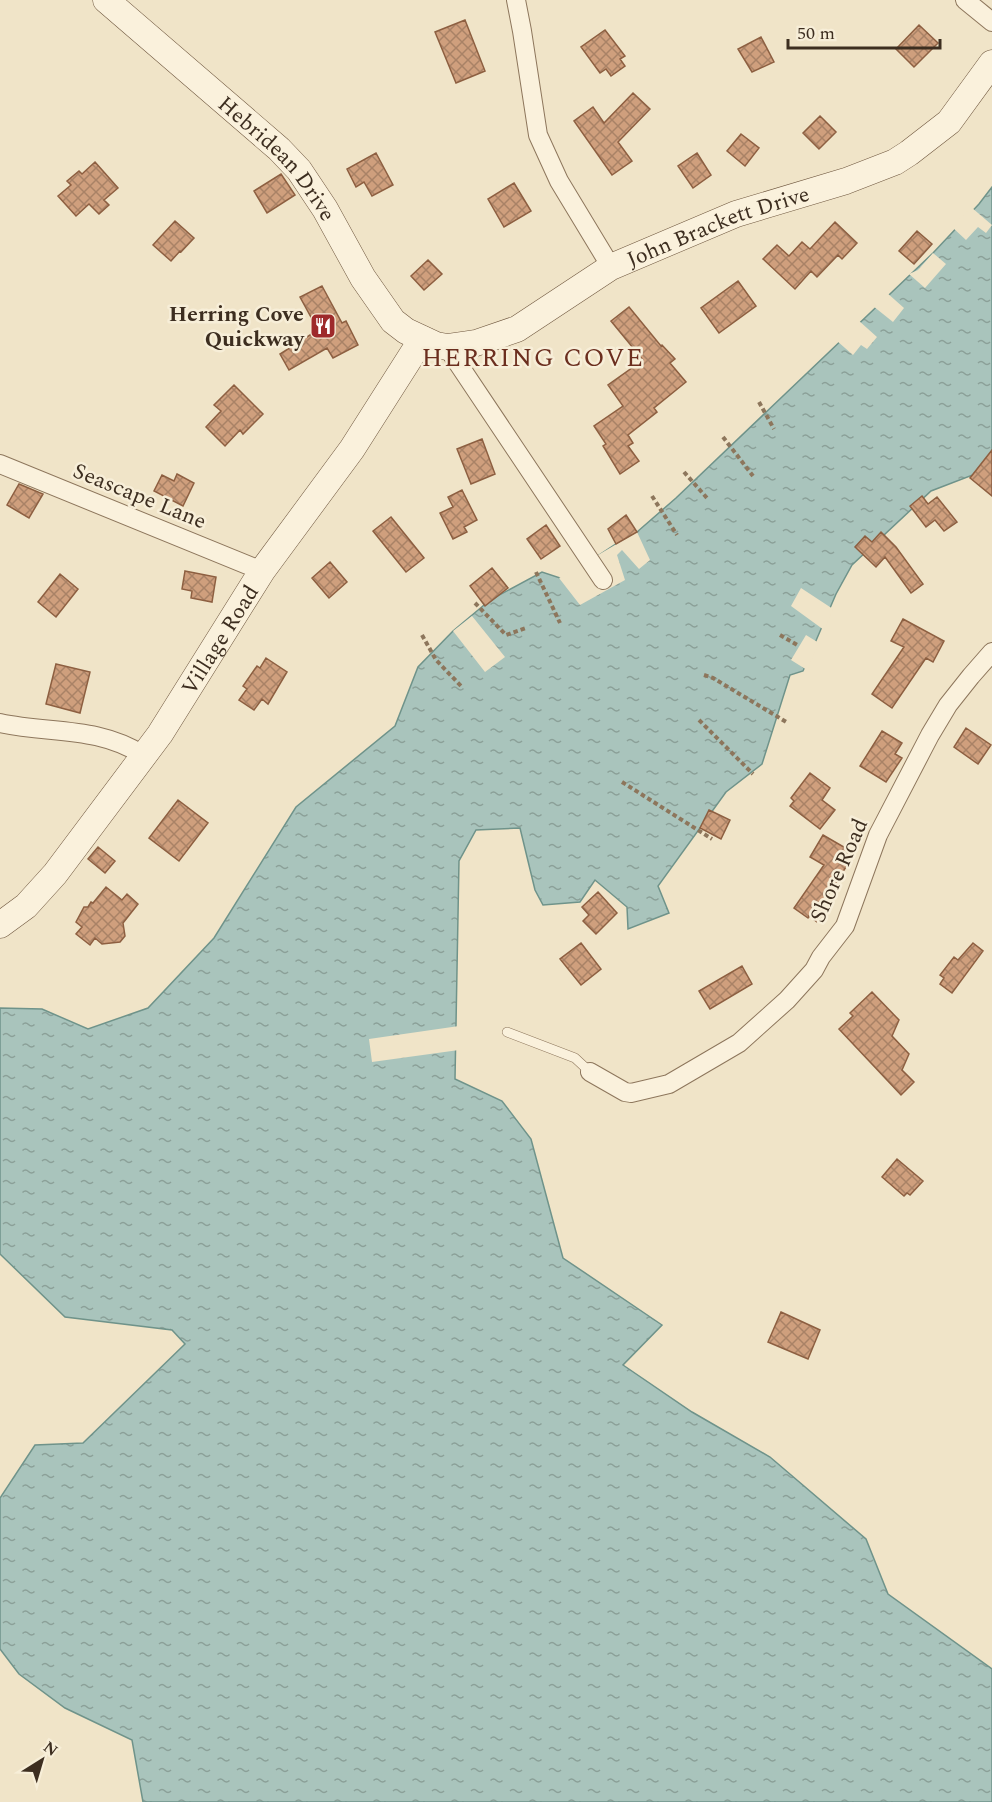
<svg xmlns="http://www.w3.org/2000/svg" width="992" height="1802" font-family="Spectral,serif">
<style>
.water{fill:url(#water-ripples);stroke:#6f938a;stroke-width:1.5}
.pier{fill:#f0e4c8}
.building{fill:url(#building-cross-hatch);stroke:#8d5f41;stroke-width:1.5}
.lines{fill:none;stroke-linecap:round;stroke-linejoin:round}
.lane-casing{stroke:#8d765c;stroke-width:10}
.street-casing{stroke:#8d765c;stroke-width:20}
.secondary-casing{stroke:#6f573f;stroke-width:27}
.path{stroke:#8d765c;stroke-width:4;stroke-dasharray:4.5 3;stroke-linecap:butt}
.lane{stroke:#faf1dc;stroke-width:9}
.street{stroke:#faf1dc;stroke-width:18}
.secondary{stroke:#faf1dc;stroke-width:26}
.labels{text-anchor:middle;stroke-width:5;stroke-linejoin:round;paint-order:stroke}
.street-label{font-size:22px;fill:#3d2e20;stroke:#f7eed8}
.poi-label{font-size:22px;font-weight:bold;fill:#3d2e20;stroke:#f7eed8;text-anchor:end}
.quarter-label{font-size:26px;letter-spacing:1.5px;fill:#6b2e1e;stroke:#f7eed8}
</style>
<defs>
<pattern id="water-ripples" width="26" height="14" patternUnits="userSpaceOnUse" patternTransform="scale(1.5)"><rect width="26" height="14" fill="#a9c4bc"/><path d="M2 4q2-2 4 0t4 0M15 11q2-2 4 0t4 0" fill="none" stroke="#8ba098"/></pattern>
<pattern id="building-cross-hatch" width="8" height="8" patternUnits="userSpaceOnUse" patternTransform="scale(1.5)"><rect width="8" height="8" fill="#cf9f7d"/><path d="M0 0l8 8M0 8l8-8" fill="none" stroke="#a98266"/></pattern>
</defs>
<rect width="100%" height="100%" fill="#f0e4c8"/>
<path class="water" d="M992,187v266l-14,20 -47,18 -79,74 -16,29 -33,77 -13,4 -28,89 -36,28 -68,94 11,27 -41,16 -1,-22 -32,-27 -15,22 -37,3 -8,-15 -15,-62 -44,2 -17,31 -4,218 47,22 29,38 32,119 99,67 -39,40 69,47 78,45 96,82 22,55 104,75v133h-849l-11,-62 -67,-32 -46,-34 -19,-25v-151l35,-53 48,-2 102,-99 -13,-14 -107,-13 -65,-63v-246l42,1 46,20 60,-21 66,-70 82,-131 99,-81 23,-59 35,-36 37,-31 52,-28 21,7 53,-35 21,-12 39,-34 257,-245 46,-49z"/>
<path class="pier" d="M971,207l21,18 -6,8 -8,-6 -12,13 -14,-13z
M933,253l13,11 -21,24 -16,-14 9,-4z
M886,292l18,16 -11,14 -20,-16z
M858,320l19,17 -10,12 -6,-4 -8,10 -16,-14z
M637,532l13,28 -11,9 -17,-19 -5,5 8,25 -45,25 -21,-27z
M801,588l32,21 -9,21 -33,-24z
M472,616l33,41 -20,15 -32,-41z
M806,635l13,8 -12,27 -16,-10z
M459,1026v24l-87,12 -3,-23z"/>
<path class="building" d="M465,20l20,51 -29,12 -21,-51z
M919,25l19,18 -24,24 -18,-18z
M605,30l20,26 -5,3 5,7 -14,10 -5,-7 -6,4 -19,-26z
M761,37l13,25 -22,10 -14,-23z
M633,93l17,16 -32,33 14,19 -20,14 -38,-54 19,-14 11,16z
M820,116l16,16 -17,17 -16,-16z
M741,134l18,14 -14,18 -18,-15z
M376,153l17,32 -21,11 -8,-14 -8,5 -9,-18z
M697,153l14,22 -18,13 -15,-22z
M95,162l23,26 -14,12 5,5 -10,9 -10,-10 -13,12 -18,-20 13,-11 -4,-4 12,-10 3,3z
M281,174l14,21 -28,18 -13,-22z
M514,183l17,28 -27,16 -16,-28z
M175,221l19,17 -13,14 -1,-1 -9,10 -18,-16z
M835,222l22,21 -15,16 -4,-4 -21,22 -6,-6 -16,18 -32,-30 14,-14 12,11 13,-14 8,7z
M917,231l15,13 -18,20 -15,-13z
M428,260l14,14 -18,16 -13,-14z
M738,281l18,25 -37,27 -18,-25z
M322,286l20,37 4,-2 12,24 -25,13 -6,-10 -38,22 -9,-16 38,-24 -18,-33z
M629,307l32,39 1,-1 13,14 -5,4 16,19 -32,26 3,4 -29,23 5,8 -5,3 11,15 -19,13 -17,-28 3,-2 -12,-18 29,-20 -15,-21 35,-25 -32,-39z
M234,385l29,29 -20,20 -3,-4 -15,16 -19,-19 15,-16 -7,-6z
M482,439l13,35 -24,10 -14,-35z
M992,450v46l-22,-18z
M177,474l17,9 -11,23 -29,-15 8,-16 12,6z
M19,484l24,10 -14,24 -22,-13z
M462,490l15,30 -13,7 3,5 -14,7 -13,-26 13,-6 -5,-10z
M922,496l6,8 9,-7 20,25 -13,9 -9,-11 -9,7 -16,-21z
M626,515l11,17 -21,12 -8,-15z
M391,517l33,41 -18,14 -33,-41z
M546,525l14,21 -19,13 -14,-20z
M881,532l15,15 27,37 -12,9 -26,-36 -9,10 -21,-20 10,-11 7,6z
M330,562l17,20 -18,16 -17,-20z
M492,568l16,20 -23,18 -15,-20z
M185,571l31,6 -4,25 -21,-4 1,-7 -10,-2z
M60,574l18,15 -22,28 -18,-15z
M903,619l41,22 -11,21 -7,-4 -34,50 -20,-14 32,-47 -13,-6z
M266,658l21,14 -19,32 -6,-5 -8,11 -15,-10 8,-11 -4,-3 14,-20 3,2z
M56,664l34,8 -10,41 -34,-9z
M966,728l25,17 -13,19 -24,-17z
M882,731l20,12 -7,11 7,4 -16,24 -26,-16z
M810,773l20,15 -8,12 13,10 -15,19 -30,-23 4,-5 -3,-3z
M178,800l30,23 -29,38 -30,-23z
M709,810l21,10 -9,19 -21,-11z
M823,835l26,15 -4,6 6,3 -26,41 5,4 -13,18 -8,-6 -1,2 -14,-10 30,-43 -14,-8z
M98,847l17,14 -10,12 -17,-14z
M106,887l16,13 5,-6 11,10 -15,19 2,13 -5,6 -18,2 -7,-6 -5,7 -14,-11 6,-7 -6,-5 8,-15h4l3,-5 2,1z
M598,892l19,21 -21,21 -13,-13 6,-6 -7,-8z
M581,943l20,26 -20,16 -21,-26z
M973,943l10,8 -31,42 -12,-9 4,-6 -4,-3 14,-18 4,3z
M742,966l10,18 -42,25 -11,-18z
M872,992l27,28 -7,16 17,18 -7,16 12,12 -13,13 -62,-66 14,-13 -3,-3z
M897,1159l26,22 -13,14 -3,-2 -3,3 -22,-19z
M781,1312l39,18 -12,29 -40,-17z"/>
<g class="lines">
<g class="lane-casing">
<path id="lane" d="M507,1032l68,26 15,14"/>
</g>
<g class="street-casing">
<path id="street" d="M516,0l6,31 16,104 21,46 52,86
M965,0l27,22
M447,347l156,233
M0,464l262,107
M0,723c51,11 97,3 143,32
M590,1072l35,20 6,1 38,-9 70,-41 48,-43 27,-30 7,-13 24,-31 33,-91 52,-100 18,-30 23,-29 21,-24"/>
</g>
<g class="secondary-casing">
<g id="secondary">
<path id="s1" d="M106,0l173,149 20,21 26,39 38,69 30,43 13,10 30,14 11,2 21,-3 8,-1 41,-14 94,-62 125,-53 110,-33 49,-19 14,-9 40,-31 43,-59"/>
<path id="s2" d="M0,925l26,-19 29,-32 105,-140 102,-163 90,-122 70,-110"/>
</g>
</g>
<path class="path" d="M759,402l15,27
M723,437l30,39
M684,472l23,26
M652,496l25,39
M536,572l24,51
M475,603l31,32 20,-7
M422,635l14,25 26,27
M780,635l19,11
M704,675l9,3 75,45
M699,720l54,54
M622,782l90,57"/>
<use href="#lane" class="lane"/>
<use href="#street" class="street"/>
<use href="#secondary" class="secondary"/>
</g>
<defs>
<g id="restaurant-square" transform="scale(1.35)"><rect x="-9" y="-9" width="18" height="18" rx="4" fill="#9e2a2b" stroke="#f7eed8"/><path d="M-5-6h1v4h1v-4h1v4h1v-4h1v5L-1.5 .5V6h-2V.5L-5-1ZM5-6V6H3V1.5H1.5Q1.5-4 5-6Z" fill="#fff"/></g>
</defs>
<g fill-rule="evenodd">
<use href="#restaurant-square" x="323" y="326"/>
</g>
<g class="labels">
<g class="street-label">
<text dy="8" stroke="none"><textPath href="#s1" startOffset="234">Hebridean Drive</textPath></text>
<text dy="8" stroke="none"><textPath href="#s1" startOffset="796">John Brackett Drive</textPath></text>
<text transform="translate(140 495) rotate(22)" y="8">Seascape Lane</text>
<text dy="8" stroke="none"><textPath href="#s2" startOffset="362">Village Road</textPath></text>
<text transform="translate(838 870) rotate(-66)" y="8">Shore Road</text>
</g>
<g class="poi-label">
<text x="304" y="321">Herring Cove<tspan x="304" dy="25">Quickway</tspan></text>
</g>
<g class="quarter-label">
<text x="533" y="366">HERRING COVE</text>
</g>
</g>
<g transform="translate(42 1760) rotate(37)" stroke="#f7eed8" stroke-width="4.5" paint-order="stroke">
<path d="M0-4.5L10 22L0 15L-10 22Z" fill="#3d2e20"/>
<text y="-9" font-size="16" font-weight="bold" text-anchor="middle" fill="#3d2e20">N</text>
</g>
<path d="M788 39v9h152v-9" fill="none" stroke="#3d2e20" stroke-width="3"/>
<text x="797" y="39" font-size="18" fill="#3d2e20" stroke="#f7eed8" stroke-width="4.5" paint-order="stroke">50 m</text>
</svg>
